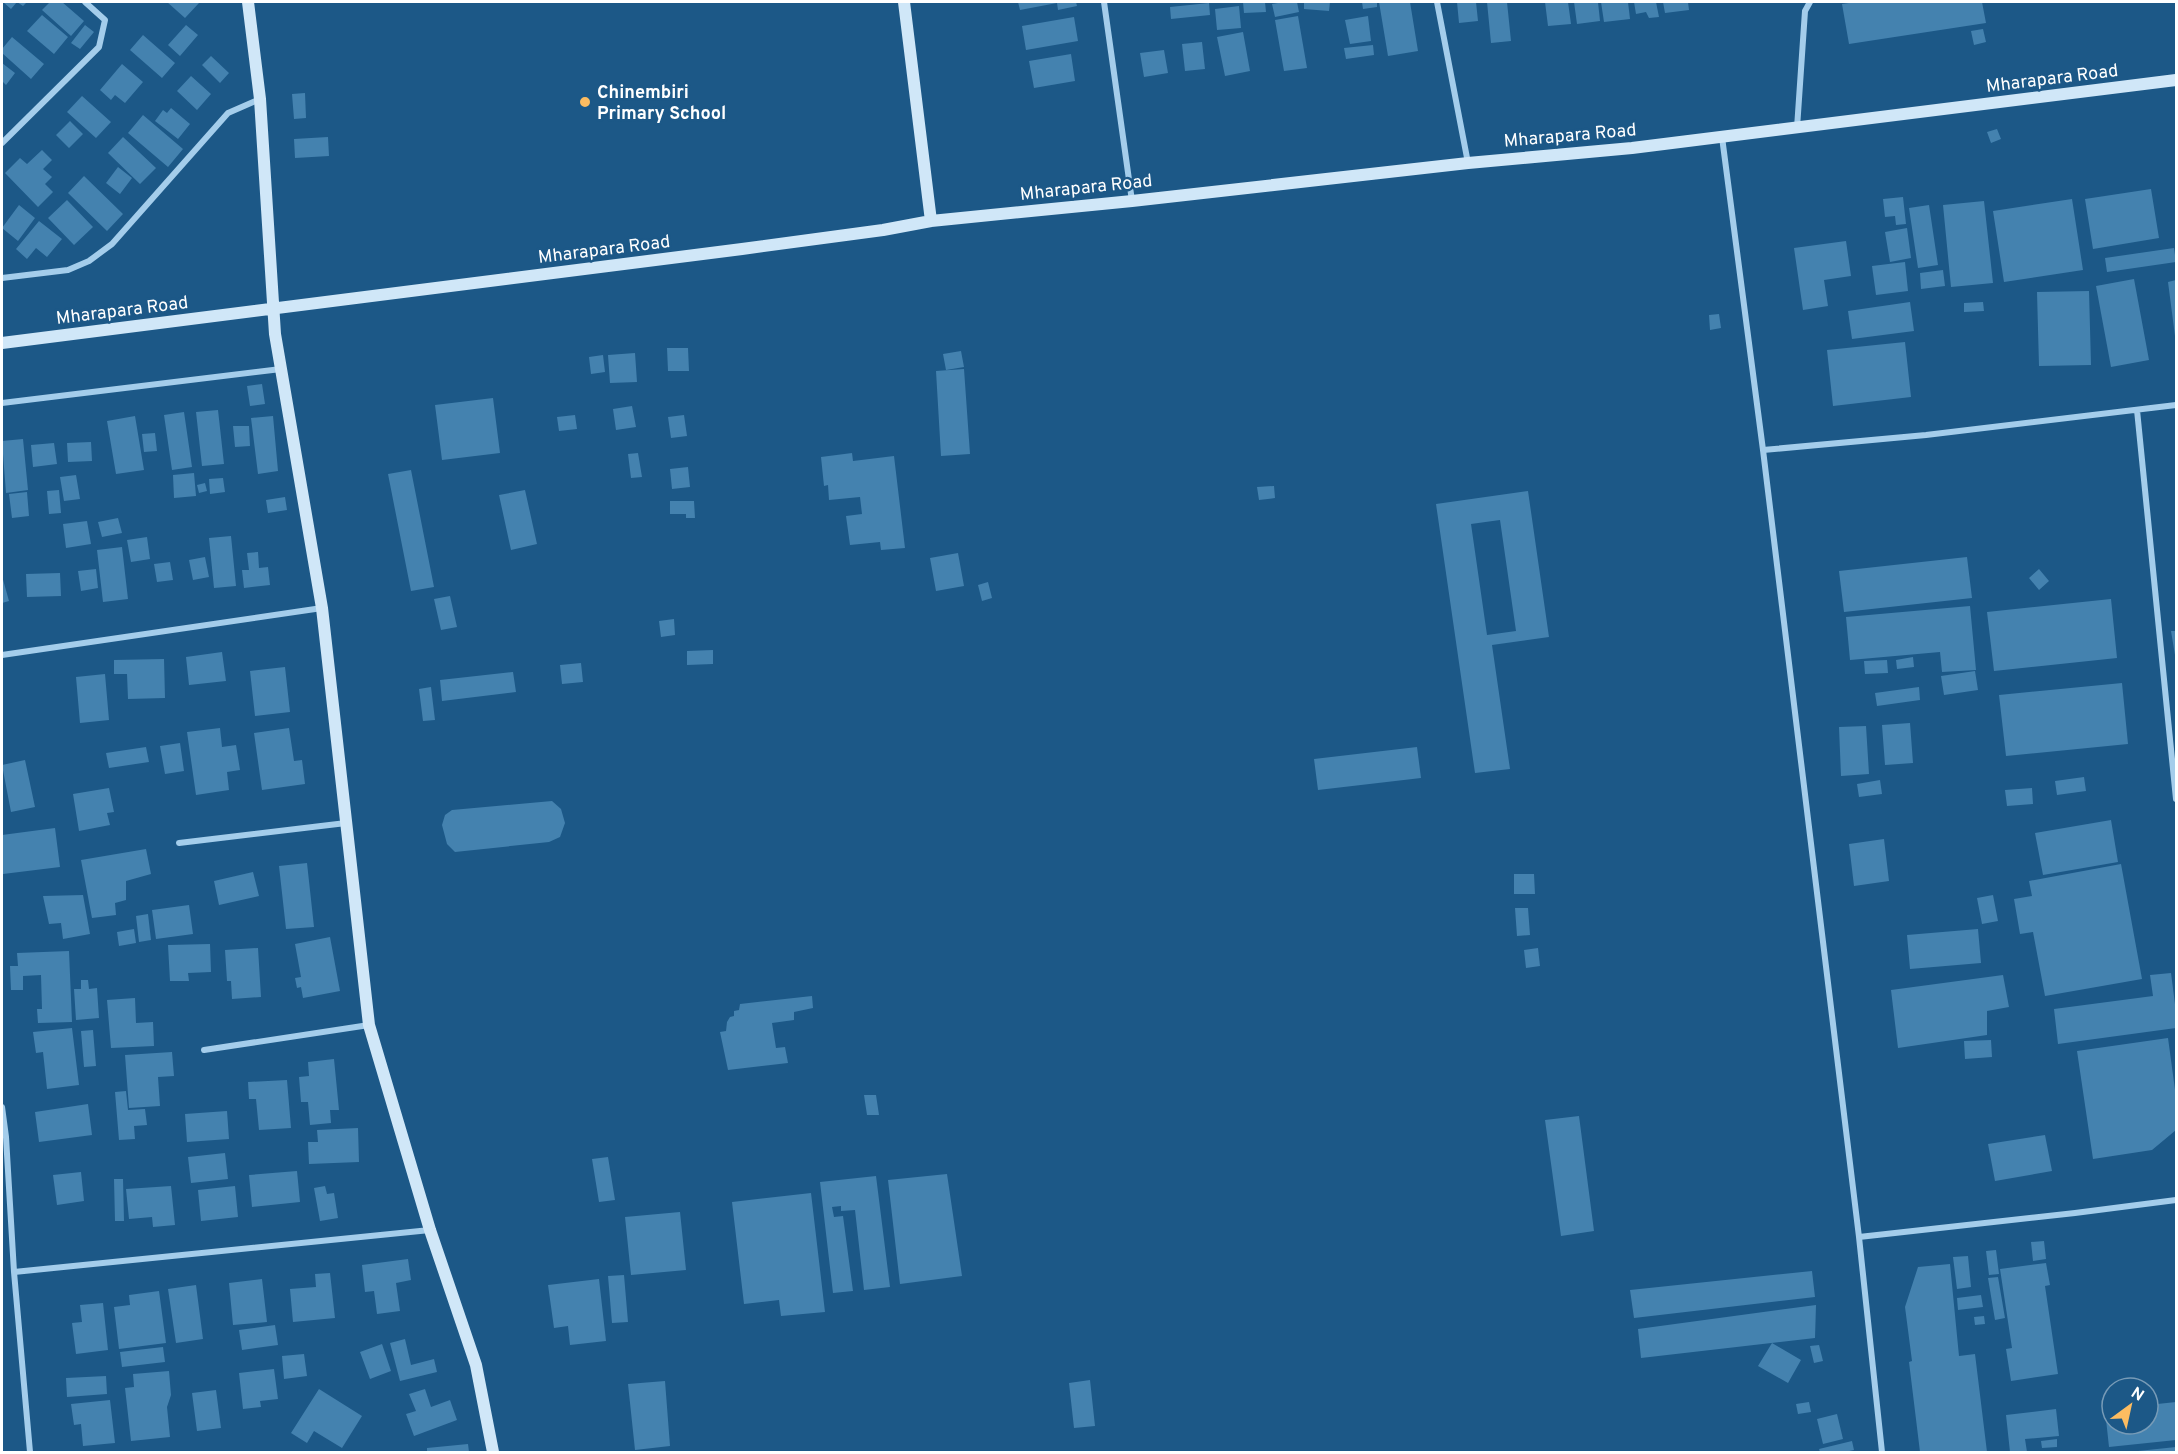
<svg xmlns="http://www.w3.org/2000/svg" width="2178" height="1454" font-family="Overpass,sans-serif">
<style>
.building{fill:#4482af;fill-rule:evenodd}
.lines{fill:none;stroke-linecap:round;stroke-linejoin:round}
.street{stroke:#a4cdeb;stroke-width:6}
.secondary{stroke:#d0e7f8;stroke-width:12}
.poi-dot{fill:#fcbc61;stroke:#1c5887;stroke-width:2}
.labels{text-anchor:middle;stroke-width:5;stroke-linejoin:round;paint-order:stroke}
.street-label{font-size:18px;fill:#fff;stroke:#1c5887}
.poi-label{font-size:18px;font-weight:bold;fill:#fff;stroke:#1c5887;text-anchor:start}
</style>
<rect width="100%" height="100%" fill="#1c5887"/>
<path class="building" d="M3,2h24l-4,4 -6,-4 -6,7z
M50,2h12l22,19 -13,15 -29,-26z
M167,2h30l2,1 -14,15z
M1018,2h58l1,4 -19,4 -1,-7 -37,7z
M1243,2h22l1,10 -22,1z
M1284,2h13l2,10 -24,5 -3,-13z
M1304,2h26l-1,9 -25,-2z
M1362,2h15v5l-14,2z
M1379,2h31l8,49 -30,5z
M1457,2h19l2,19 -19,2z
M1487,2h20l4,39 -20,2z
M1545,2h23l3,22 -23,2z
M1574,2h24l2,19 -23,3z
M1601,2h27l2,17 -26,3z
M1634,2h22l3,15 -10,1 -3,-6 -10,2z
M1663,2h25l1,8 -24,3z
M1856,2h126l4,21 -137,21 -7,-40z
M1209,3l1,12 -39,4 -1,-12z
M1239,6l2,22 -24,2 -2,-21z
M42,15l26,22 -14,17 -27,-23z
M1298,16l9,52 -23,3 -9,-51z
M1368,16l3,25 -21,3 -5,-24z
M1074,17l4,24 -52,9 -4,-24z
M85,25l9,7 -14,17 -9,-6z
M186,25l12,10 -18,21 -12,-11z
M1983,29l3,13 -12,3 -3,-14z
M1243,32l7,39 -25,5 -8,-39z
M143,35l32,28 -13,15 -32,-28z
M12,37l32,27 -13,15 -29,-26v-4z
M1202,42l3,27 -20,2 -3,-27z
M1373,45l1,10 -28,4 -2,-11z
M1164,50l4,23 -24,4 -4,-24z
M1071,54l4,27 -41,7 -5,-27z
M211,56l18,17 -9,10 -18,-18z
M2,63l13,10 -9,12 -4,-4z
M122,64l21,18 -18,21 -10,-8 -4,5 -11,-10z
M191,76l20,18 -14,16 -20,-19z
M305,93l1,25 -12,1 -2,-25z
M82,96l29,26 -15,16 -29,-26z
M171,108l19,16 -12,15 -23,-18 8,-11 4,3z
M143,115l40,34 -15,18 -40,-34z
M70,121l13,13 -14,14 -13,-13z
M1997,129l4,10 -10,4 -4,-11z
M123,137l33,31 -16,16 -32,-31z
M328,137l1,19 -34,2 -1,-19z
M42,150l10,10 -9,9 9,8 -7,7 8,8 -15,15 -33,-34 15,-15 7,6z
M118,167l14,11 -12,16 -14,-11z
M84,176l39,38 -16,17 -39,-38z
M2151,189l8,49 -66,11 -8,-50z
M1903,197l3,27 -10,1 -1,-9 -10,1 -2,-18z
M2072,199l11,71 -79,12 -11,-71z
M67,200l26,27 -19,18 -26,-27z
M1984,201l9,82 -42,4 -8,-82z
M19,205l16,13 -17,23 -16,-13z
M1929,205l9,60 -20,3 -9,-60z
M39,221l23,18 -15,18 -11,-9 -9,11 -11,-10z
M1907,228l4,30 -21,4 -5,-30z
M1846,241l5,35 -27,4 4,26 -25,4 -9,-62z
M2174,248l2,14 -69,10 -2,-14z
M1905,262l3,29 -32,4 -4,-29z
M1943,270l2,16 -24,3 -1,-16z
M2134,279l15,81 -38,7 -15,-81z
M2176,280v56h-1l-7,-54z
M2089,291l2,74 -52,1 -2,-74z
M1910,302l4,29 -62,8 -4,-28z
M1983,302l1,9 -20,1v-9z
M1719,314l2,14 -11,2 -1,-15z
M1905,342l6,55 -78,9 -6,-56z
M667,348h21l1,23h-21z
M961,351l3,16 -18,3 -3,-16z
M635,353l2,29 -27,1 -2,-28z
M603,355l2,17 -14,2 -2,-17z
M964,369l6,85 -29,2 -5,-85z
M262,384l3,20 -15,2 -3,-20z
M493,398l7,55 -58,7 -7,-55z
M632,406l4,21 -20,3 -3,-21z
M218,410l6,54 -22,2 -6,-54z
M184,412l8,55 -20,3 -8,-55z
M575,415l2,14 -18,2 -2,-14z
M684,415l3,21 -16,2 -3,-21z
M135,416l9,54 -28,4 -9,-53z
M273,416l5,55 -20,3 -7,-56z
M233,426h16l1,20 -15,1z
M155,433l2,18 -13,1 -2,-18z
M23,439l5,51 -22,3 -4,-52z
M91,442l1,19 -24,1 -1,-19z
M54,443l3,21 -24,3 -2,-22z
M638,453l4,24 -11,1 -3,-24z
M852,453l1,8 41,-5 11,92 -24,2 -1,-8 -30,3 -4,-29 16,-2 -2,-17 -31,3 -1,-15 -4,1 -3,-29z
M688,467l2,20 -18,2 -2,-20z
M411,470l23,117 -23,4 -23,-117z
M194,473l2,23 -22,2 -1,-23z
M76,475l4,24 -16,2 -4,-24z
M223,478l2,14 -15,2 -1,-15z
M205,483l2,8 -8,2 -2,-8z
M1274,486l1,12 -16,2 -2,-13z
M59,490l2,23 -12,1 -2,-23z
M525,490l12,54 -26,6 -12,-55z
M1528,491l21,146 -57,8 18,124 -35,4 -39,-269zM1500,520l16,111 -29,4 -16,-111z
M27,492l2,24 -17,2 -3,-24z
M285,497l2,13 -19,3 -2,-13z
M670,501h24l1,17h-9v-4h-16z
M118,518l4,15 -20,4 -4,-15z
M87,521l4,23 -25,4 -3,-24z
M231,536l5,50 -22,2 -5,-50z
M147,537l3,22 -19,3 -4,-22z
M122,547l6,52 -25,3 -6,-52z
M258,552l1,16 9,-1 2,18 -26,3 -2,-18h7l-2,-17z
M958,553l6,33 -28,5 -6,-33z
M205,557l4,20 -16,3 -4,-20z
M1967,557l5,41 -128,14 -5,-41z
M170,562l3,18 -16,2 -3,-18z
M96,569l2,19 -17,3 -3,-20z
M2039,569l10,12 -10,9 -10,-12z
M60,573l1,23 -34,1 -1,-23z
M2,576l7,25 -7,2z
M988,582l4,16 -10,3 -4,-16z
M450,596l7,31 -16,3 -7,-31z
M2111,599l6,59 -123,13 -7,-59z
M1970,606l6,64 -34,2 -2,-20 -90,8 -4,-43z
M674,619l1,16 -14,2 -2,-16z
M2171,631h5v24h-1z
M713,650v14l-26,1v-14z
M222,652l4,29 -37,4 -3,-28z
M1913,657l1,10 -17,2 -1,-9z
M164,659l1,39 -37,1 -1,-25h-13v-14z
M1887,660l1,13 -23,1 -1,-13z
M581,663l2,19 -21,2 -2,-19z
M285,667l5,45 -35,4 -5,-45z
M1975,671l3,19 -34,5 -3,-19z
M513,672l3,20 -74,9 -2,-21z
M105,674l4,46 -29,3 -4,-46z
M2122,683l6,61 -122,12 -7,-61z
M431,687l4,33 -12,1 -4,-32z
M1919,687l1,13 -43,6 -2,-13z
M1910,723l3,40 -28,2 -3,-40z
M1866,726l3,48 -28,2 -2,-49z
M220,728l2,19 14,-2 4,25 -13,2 2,18 -33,5 -9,-63z
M289,728l5,33 8,-1 3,24 -43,6 -8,-57z
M180,743l4,28 -19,3 -5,-28z
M146,747l3,15 -40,6 -3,-15z
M1417,747l4,31 -103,12 -4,-31z
M25,760l10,47 -24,5 -9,-47z
M2084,777l2,14 -29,4 -2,-14z
M1880,780l2,14 -23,3 -2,-13z
M109,788l5,24 -7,1 3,12 -31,6 -6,-37z
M2032,788l1,16 -26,2 -2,-16z
M552,801l9,8 4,14 -5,14 -11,5 -94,10 -8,-8 -5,-19 3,-10 7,-5z
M2111,820l7,42 -75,13 -8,-42z
M55,828l5,39 -57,7 -1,-39z
M1884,839l5,42 -35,5 -5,-42z
M146,849l5,25 -25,7v19l-11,3 1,12 -24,3 -11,-58z
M307,863l7,64 -28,2 -7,-63z
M2121,864l21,115 -97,17 -12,-64 -13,2 -6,-35 18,-3 -3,-15z
M253,872l6,24 -40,9 -5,-24z
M1514,874h20l1,20h-21z
M83,895l7,39 -27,5 -2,-16 -12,1 -6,-28z
M1993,895l5,26 -16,3 -5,-26z
M189,905l4,29 -37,5 -4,-29z
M1515,908h13l2,27 -13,1z
M148,914l3,26 -12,2 -3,-26z
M134,929l2,14 -17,3 -2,-14z
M1978,929l3,34 -71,6 -3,-34z
M330,937l10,54 -37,7 -2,-11 -4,1 -2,-10 6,-1 -6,-33z
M210,944l1,28 -23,1 1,8h-19l-2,-36z
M258,948l3,49 -29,2 -1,-18h-4l-2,-31z
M1538,948l2,18 -14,2 -2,-18z
M69,951l3,71 -34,1 -1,-14h5l-1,-34 -18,1v14h-12l-1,-24h8l-1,-13z
M2171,973l5,39v16l-118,16 -4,-35 99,-13 -3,-21z
M2003,975l6,32 -22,4v24l-89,13 -7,-58z
M81,980h7l1,9 8,-1 2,30 -23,2 -2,-31h7z
M812,996l1,12 -19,4v8l-22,3 4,25 9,-1 3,16 -60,7 -8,-38 6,-1 1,-9 3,-5 4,-1v-5l5,-1 1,-6z
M135,998l1,25 17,-1 1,24 -43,2 -4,-48z
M72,1028l7,57 -32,4 -4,-37 -7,1 -3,-21z
M93,1030l3,36 -12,1 -3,-36z
M2168,1038l8,59v33l-24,20 -59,9 -16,-108z
M1991,1040l1,17 -27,2 -1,-18z
M172,1052l2,24 -16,1 2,29 -31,2 -4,-53z
M334,1059l5,51h-9l1,13 -21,2 -2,-23h-7l-2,-25 10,-1 -1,-14z
M287,1080l4,48 -32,2 -3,-31h-7l-1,-17z
M126,1091l2,19 17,-1 2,16 -13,1 1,13 -16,1 -4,-48z
M864,1095h12l3,20h-12z
M88,1104l4,31 -53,7 -4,-30z
M227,1111l2,28 -42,3 -2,-28z
M1579,1116l15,115 -33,5 -16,-116z
M358,1128l1,34 -50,2 -1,-22h10l-1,-12z
M2045,1135l7,36 -57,10 -7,-37z
M225,1153l3,26 -37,4 -3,-26z
M608,1157l7,43 -16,2 -7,-43z
M297,1171l3,31 -48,5 -3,-32z
M81,1172l3,29 -27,4 -4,-30z
M947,1174l15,102 -62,8 -12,-104z
M876,1176l14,111 -26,3 -9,-80 -14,1v-5l-9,1 2,10 9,-1 10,75 -20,2 -13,-111z
M114,1179h9l1,42h-9z
M171,1186l4,39 -22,2 -1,-10 -23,2 -3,-30z
M235,1186l3,31 -37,4 -3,-31z
M325,1186l2,8 7,-1 4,25 -18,3 -6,-33z
M811,1193l14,119 -44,4 -2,-16 -35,4 -12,-102z
M680,1212l6,58 -55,5 -6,-58z
M2044,1241l2,18 -13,2 -2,-19z
M1996,1250l3,24 -10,1 -3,-24z
M1968,1256l3,31 -14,2 -4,-32z
M408,1259l3,21 -15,3 4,28 -23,3 -3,-23 -9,1 -3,-27z
M2046,1263l4,22 -5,1 13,88 -47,7 -5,-32 6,-1 -12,-79z
M1950,1264l9,92 16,-2 12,98h-67l-11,-90 3,-1 -7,-54 13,-40z
M1812,1271l3,26 -181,21 -4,-28z
M330,1273l5,45 -42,4 -3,-33 26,-2 -1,-13z
M624,1275l4,47 -16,1 -4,-47z
M1998,1277l7,41 -10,2 -7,-42z
M262,1279l5,43 -34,3 -4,-42z
M599,1279l7,62 -36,4 -2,-19 -14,2 -6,-43z
M196,1285l7,54 -27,4 -8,-54z
M159,1291l7,52 -47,6 -5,-42 16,-2 -1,-10z
M1981,1295l2,12 -25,3 -1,-12z
M103,1303l5,47 -32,4 -4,-31 10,-1 -2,-17z
M1816,1305l-1,33 -174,20 -3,-29z
M1984,1316l1,8 -10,1 -1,-8z
M275,1325l3,20 -36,5 -3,-20z
M405,1339l6,26 23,-6 3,13 -37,9 -10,-38z
M1772,1343l29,17 -13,23 -30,-17z
M382,1344l9,27 -21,8 -10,-27z
M1819,1345l4,16 -9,2 -4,-17z
M163,1347l2,15 -43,5 -2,-15z
M304,1354l3,22 -23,3 -2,-23z
M274,1369l4,30 -18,2 1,6 -18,2 -4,-36z
M169,1371l2,24 -4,12 3,30 -39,4 -6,-53 9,-1 -1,-13z
M106,1376l1,18 -40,3 -1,-19z
M1090,1380l5,46 -21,2 -5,-45z
M665,1381l5,65 -35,4 -7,-66z
M319,1389l43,27 -20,32 -28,-17 -7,12 -16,-10z
M425,1389l6,18 19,-7 7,20 -43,16 -8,-22 10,-3 -7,-17z
M216,1390l5,38 -24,3 -5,-38z
M110,1400l5,43 -32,3 -2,-22 -7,1 -3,-21z
M1809,1402l2,10 -13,2 -2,-10z
M2176,1402v38l-67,7 -4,-37 7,-1v15h36v-19z
M2056,1409l3,27 -34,3 2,13h-17l-4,-37z
M1837,1414l6,25 -20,5 -6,-25z
M2057,1439v8l-15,1 -1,-7z
M1852,1441l2,9 -9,2h-25l-1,-3z
M468,1444l1,8h-42v-4z
M2176,1447v5h-38v-1z"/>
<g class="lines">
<path class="street" d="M1104,2l28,199
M1437,2l31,161
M1797,128l8,-117 5,-9
M1722,137l41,313 96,787 216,-24 101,-13
M2,143l97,-96 6,-27 -20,-18
M2,278l66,-8 21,-9 23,-17 116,-131 32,-14
M2,403l279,-34
M2137,410l39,389
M1763,450l163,-15 250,-30
M2,655l320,-47
M179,843l167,-20
M204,1050l165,-25
M2,1107l4,30 8,135 16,180
M1859,1237l23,215
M14,1272l416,-42"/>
<path class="secondary" d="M248,2l12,97 15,235 47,274 47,417 61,205 46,135 17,87
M904,2l27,219
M2,343l740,-94 141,-19 48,-9 201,-20 336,-38 164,-15 544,-68"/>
</g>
<circle class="poi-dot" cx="585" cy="102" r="6"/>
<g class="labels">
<g class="street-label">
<text transform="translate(2052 78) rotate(-7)" y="6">Mharapara Road</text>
<text transform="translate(1570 135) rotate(-5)" y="6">Mharapara Road</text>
<text transform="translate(1086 187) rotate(-6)" y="6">Mharapara Road</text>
<text transform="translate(604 249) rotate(-7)" y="6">Mharapara Road</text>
<text transform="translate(122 310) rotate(-7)" y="6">Mharapara Road</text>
</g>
<g class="poi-label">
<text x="597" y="98">Chinembiri<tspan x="597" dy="21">Primary School</tspan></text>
</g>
</g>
<rect width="2178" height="1454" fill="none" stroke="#ffffff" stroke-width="6"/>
<g transform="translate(2130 1406) rotate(33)"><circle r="28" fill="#1c5887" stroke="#779bb7" stroke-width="1.5"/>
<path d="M0-4.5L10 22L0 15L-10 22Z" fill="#fcbc61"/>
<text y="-9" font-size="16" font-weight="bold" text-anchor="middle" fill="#ffffff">N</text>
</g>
</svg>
